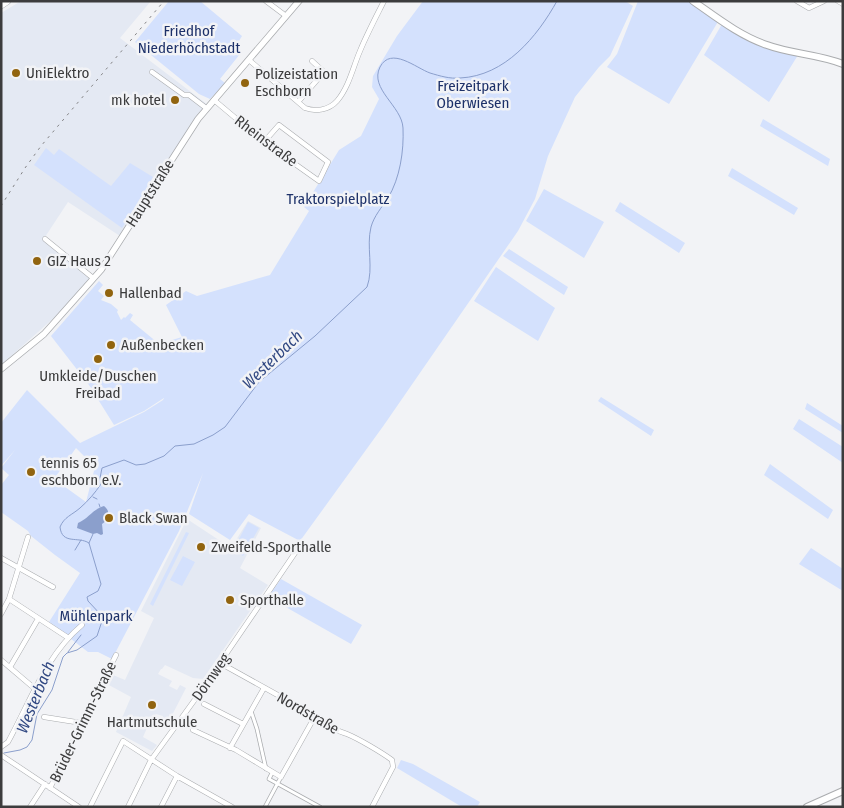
<svg xmlns="http://www.w3.org/2000/svg" width="844" height="808" font-family="'Fira Sans Condensed',sans-serif">
<style>
.built{fill:#e4e9f3}
.green{fill:#d4e1fd;fill-rule:evenodd}
.water{fill:#8b9fcc}
.lines{fill:none;stroke-linecap:round;stroke-linejoin:round}
.stream{stroke:#8b9fcc;stroke-width:1}
.pedestrian-casing{stroke:#aaacaf;stroke-width:4.5}
.minor-casing{stroke:#aaacaf;stroke-width:5.5}
.tertiary-casing{stroke:#aaacaf;stroke-width:7}
.secondary-casing{stroke:#aaacaf;stroke-width:8}
.trunk-casing{stroke:#aaacaf;stroke-width:8}
.pedestrian{stroke:#fff;stroke-width:3}
.minor{stroke:#fff;stroke-width:4.5}
.tertiary{stroke:#fff;stroke-width:5.5}
.secondary{stroke:#fff;stroke-width:6}
.trunk{stroke:#fff;stroke-width:7}
.rail{stroke:#838385;stroke-width:1;stroke-dasharray:2.5 5;stroke-linecap:butt}
.poi-dot{fill:#91640f;stroke:#f2f3f6;stroke-width:2}
.labels{text-anchor:middle;stroke-width:5;stroke-linejoin:round;paint-order:stroke}
.park-label{font-size:15px;fill:#1d3169;stroke:#f2f3f6}
.poi-label{font-size:15px;fill:#3c3c3d;stroke:#f2f3f6;text-anchor:start}
.street-label{font-size:15px;fill:#3c3c3d;stroke:#f2f3f6}
.water-label{font-size:16px;font-style:italic;fill:#314882;stroke:#f2f3f6}
</style>
<rect width="100%" height="100%" fill="#f2f3f6"/>
<path class="built" d="M21,1h130l-31,37 88,67 -14,17 -1,-1 -73,115 -52,-34 -23,35 48,38 -37,41 -55,49v-352z
M187,519l44,29 17,-27 13,7 -21,40 28,17 -65,94 -10,-1 -28,-13 -3,4h-1l-3,5 14,7 -3,5 8,4 3,-5 6,3 -19,37 -6,-3 2,-6 -7,-2 -2,6 -3,-1 -8,18 14,8 -5,6 -36,-19 15,-35 -24,-13 6,-9 12,5 29,-62 -13,-7z"/>
<path class="green" d="M169,1h31l42,35 -8,13 6,5 -20,25 5,4 -15,16 -11,-5 -64,-52z
M423,1h202l8,5 -23,50 -11,11 -24,30 -27,59 -13,43 -17,32 -134,194 -84,116 -51,-27 -19,26 -41,-26 14,-41 -24,58 -67,128 -14,-7h-10l-39,-30 31,-49 -25,-18 -24,-19 -3,-5 -27,-19v-27l8,-10 -8,-7 14,-18 -14,16v-43l26,-33 53,53 64,-31 19,-12 1,-2 -20,13 -30,14 -25,-40 -38,-49 48,-55 4,4 -5,6 6,5 -3,4 10,4 7,6 -1,2 4,8 3,-3 1,1 5,-5 3,2 -3,5 28,23 -9,4 33,-10 -16,-32 20,-14 11,5 73,-21 39,-64 -5,-4 35,-57 22,-14 18,-37 -7,-12 1,-11 24,-40zM76,448l19,19 -9,35 -32,-23z
M638,1h50l31,19 -50,84 -62,-37 10,-13z
M722,24l76,31 -29,47 -65,-47z
M763,119l67,40 -2,7 -68,-40z
M46,148l8,7 5,-6 52,37 19,-23 23,14 -31,51 -88,-63z
M732,168l66,40 -4,7 -66,-39z
M544,189l60,33 -20,36 -58,-37z
M620,202l65,41 -6,10 -64,-42z
M509,249l59,38 -4,8 -61,-39z
M496,267l59,41 -17,33 -64,-40z
M601,397l53,33 -3,6 -53,-35z
M807,403l36,23v7l-38,-24z
M799,419l44,28v16l-50,-34z
M770,464l63,46 -5,9 -64,-44z
M248,522l11,6 -16,28 -10,-6z
M186,532l3,1 -36,73 -3,-2z
M811,548l32,21v22l-44,-27z
M183,556l12,6 -13,24 -12,-6z
M281,579l81,46 -11,19 -83,-47z
M401,760l12,4 67,38 -3,5h-15l-65,-39z"/>
<path class="water" d="M104,506c7,5 5,14 -2,18l1,10 -2,1 -4,-2 -4,1 -16,-6 1,-5c10,-4 15,-14 26,-17z"/>
<g class="lines">
<path class="stream" d="M93,497l4,2
M99,504l1,3
M89,543l4,-9
M75,550l6,-10
M68,652l13,-17
M4,753l16,-3 7,-3 5,-7 5,-26 15,-24 11,-33 4,-4 10,-3 20,-14 5,-15v-5l-14,-15 -1,-4 11,-6 3,-7 -12,-41c-11,-7 -27,2 -29,-16 4,-10 12,-12 20,-19 8,-7 15,-15 21,-24l-1,-6 2,-10 22,-8 12,5 9,-1 19,-8 11,-10 19,-2 19,-9 12,-8 34,-45 56,-46 52,-49c7,-19 -1,-40 4,-60 3,-11 11,-20 17,-29 12,-20 16,-47 15,-70 -1,-22 -34,-39 -23,-61 11,-21 36,1 50,6 10,3 20,6 30,5 45,-2 77,-41 97,-77"/>
<g class="pedestrian-casing">
<path id="pedestrian" d="M251,711l6,18 9,40
M272,773l-3,6 51,28
M265,807l16,-30"/>
</g>
<g class="minor-casing">
<path id="minor" d="M266,1l20,15
M797,1l12,7 15,-7
M838,1l5,3
M249,60l56,48c11,4 24,2 32,-7 12,-14 16,-34 23,-50 7,-17 16,-34 24,-50
M152,72l32,23h5l17,13
M214,100l50,42 55,39 9,-19 -49,-37 -15,17
M298,102l26,-30 -12,-11
M45,239l48,39
M1,558l52,29
M9,599l58,38
M1,614l8,-15 19,-62
M1,660l33,28
M220,663l90,50c13,13 20,15 37,21 12,5 34,18 45,26l1,7 -21,40
M10,667l28,-48
M204,704l39,20
M44,717l38,6
M193,730l43,20 45,27 33,-59
M1,747l7,-5c22,-40 38,-87 74,-117
M230,748l34,-60
M1,755l78,52
M50,788l66,-133
M30,807l15,-23
M90,807l33,-66 54,35 55,31
M128,807l23,-47 45,-62 101,-148
M161,807l16,-31"/>
</g>
<g class="tertiary-casing">
<path id="tertiary" d="M1,369l43,-35 57,-64 97,-151 101,-118"/>
</g>
<g class="secondary-casing">
<path id="secondary" d="M693,1c23,16 47,35 74,44 24,9 51,9 76,19
M807,807l36,-16"/>
</g>
<g class="trunk-casing">
<path id="trunk" d="M1,5l6,-4"/>
</g>
<use href="#pedestrian" class="pedestrian"/>
<use href="#minor" class="minor"/>
<use href="#tertiary" class="tertiary"/>
<use href="#secondary" class="secondary"/>
<use href="#trunk" class="trunk"/>
<path class="rail" d="M1,206l24,-38 16,-22 123,-145"/>
</g>
<g class="poi-dot">
<circle cx="16" cy="73" r="5"/>
<circle cx="245" cy="83" r="5"/>
<circle cx="175" cy="100" r="5"/>
<circle cx="37" cy="261" r="5"/>
<circle cx="109" cy="293" r="5"/>
<circle cx="111" cy="345" r="5"/>
<circle cx="98" cy="359" r="5"/>
<circle cx="31" cy="472" r="5"/>
<circle cx="109" cy="518" r="5"/>
<circle cx="201" cy="547" r="5"/>
<circle cx="230" cy="600" r="5"/>
<circle cx="152" cy="705" r="5"/>
</g>
<g class="labels">
<g class="park-label">
<text x="189" y="36">Friedhof<tspan x="189" dy="17">Niederhöchstadt</tspan></text>
<text x="473" y="91">Freizeitpark<tspan x="473" dy="17">Oberwiesen</tspan></text>
<text x="338" y="204">Traktorspielplatz</text>
<text x="96" y="621">Mühlenpark</text>
</g>
<g class="poi-label">
<text x="26" y="78">UniElektro</text>
<text x="255" y="79">Polizeistation<tspan x="255" dy="17">Eschborn</tspan></text>
<text x="165" y="105" text-anchor="end">mk hotel</text>
<text x="47" y="266">GIZ Haus 2</text>
<text x="119" y="298">Hallenbad</text>
<text x="121" y="350">Außenbecken</text>
<text x="98" y="381" text-anchor="middle">Umkleide/Duschen<tspan x="98" dy="17">Freibad</tspan></text>
<text x="41" y="468">tennis 65<tspan x="41" dy="17">eschborn e.V.</tspan></text>
<text x="119" y="523">Black Swan</text>
<text x="211" y="552">Zweifeld-Sporthalle</text>
<text x="240" y="605">Sporthalle</text>
<text x="152" y="727" text-anchor="middle">Hartmutschule</text>
</g>
<g class="street-label">
<text transform="translate(266 141) rotate(37)" y="5">Rheinstraße</text>
<text transform="translate(150 193) rotate(-58)" y="5">Hauptstraße</text>
<text transform="translate(211 677) rotate(-55)" y="5">Dörnweg</text>
<text transform="translate(308 713) rotate(30)" y="5">Nordstraße</text>
<text transform="translate(83 722) rotate(-64)" y="5">Brüder-Grimm-Straße</text>
</g>
<g class="water-label">
<text transform="translate(272 359) rotate(-44)" y="6">Westerbach</text>
<text transform="translate(35 697) rotate(-68)" y="6">Westerbach</text>
</g>
</g>
<rect width="844" height="808" fill="none" stroke="#3c3c3d" stroke-width="5"/>
</svg>
